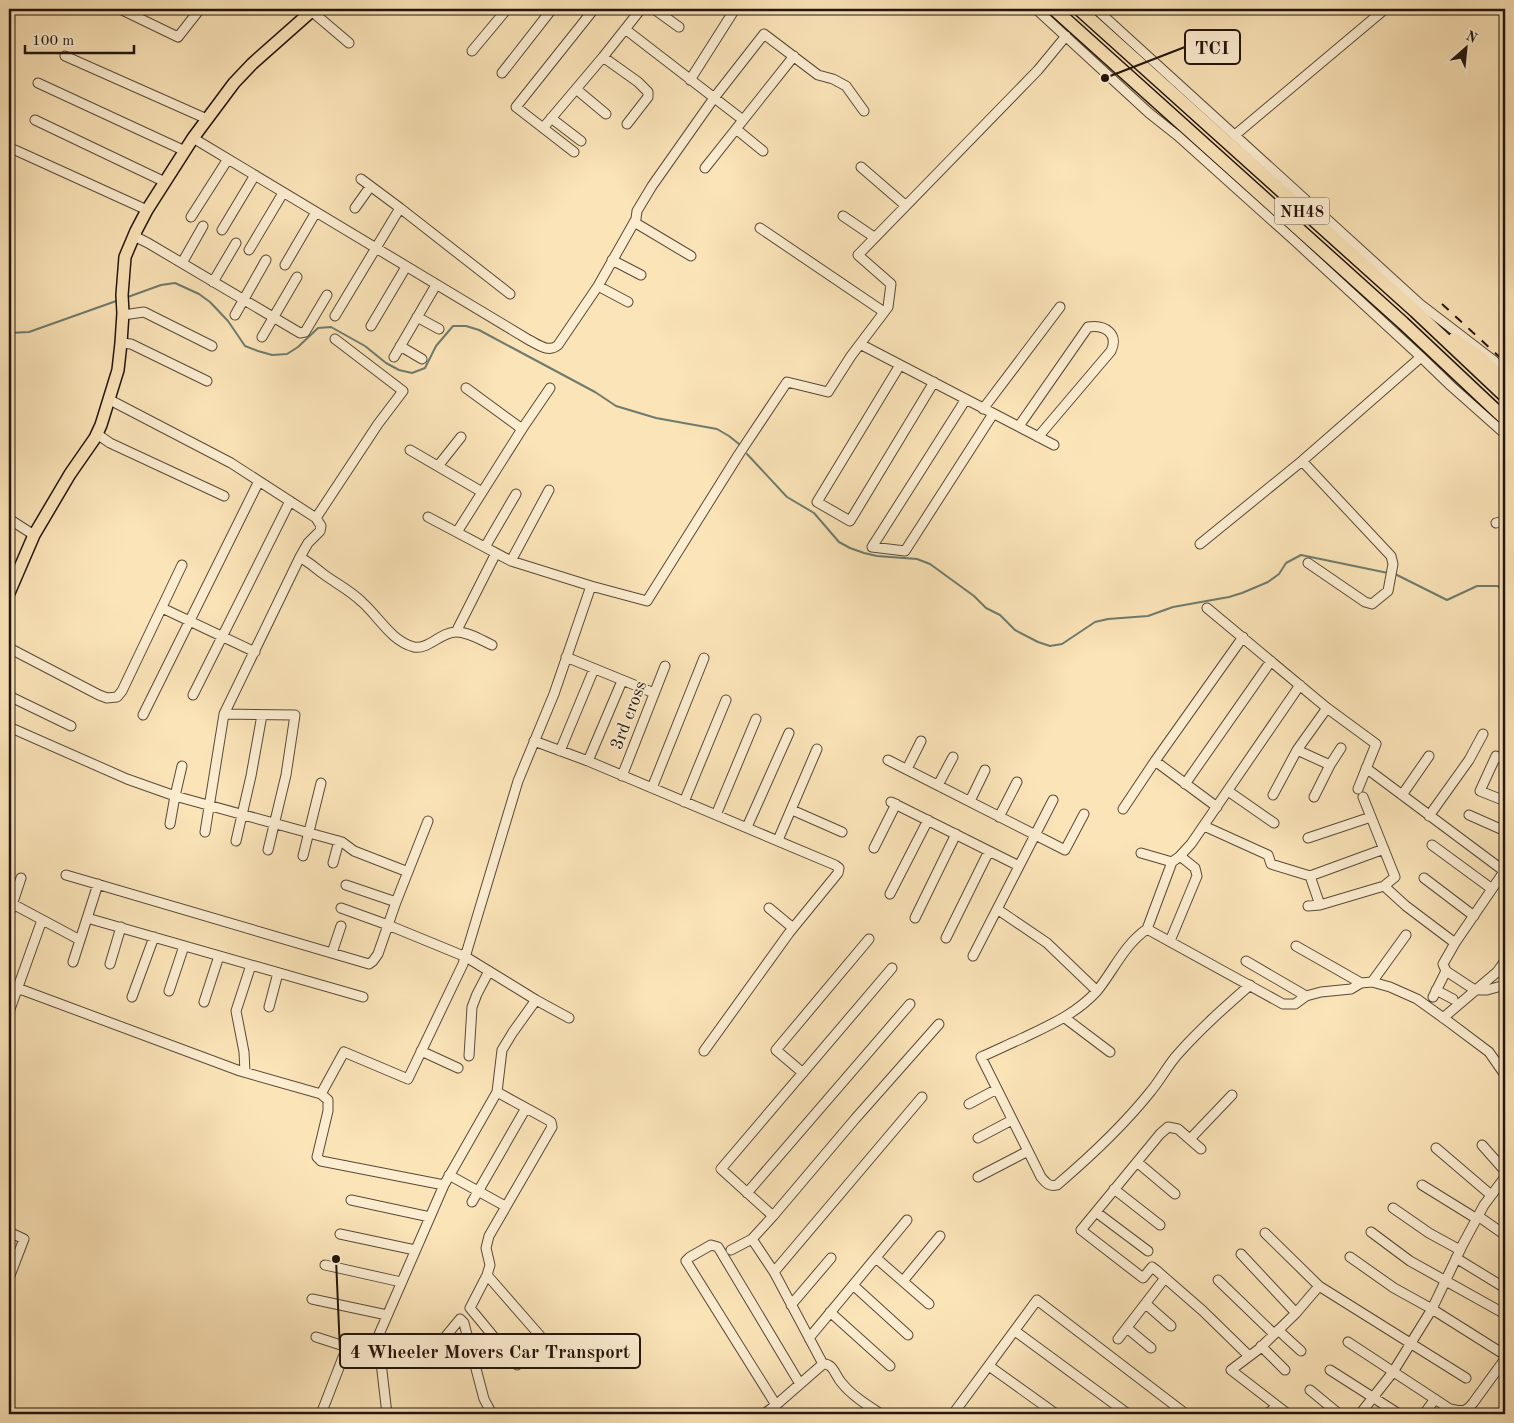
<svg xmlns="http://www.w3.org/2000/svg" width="1514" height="1423" font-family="'Old Standard TT',serif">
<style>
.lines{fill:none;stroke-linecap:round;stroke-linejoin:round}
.stream{stroke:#6d7b6e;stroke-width:2}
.minor-casing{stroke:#584938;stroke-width:11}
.major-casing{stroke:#22150d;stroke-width:14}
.highway-casing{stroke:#22150d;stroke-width:15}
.minor{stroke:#fcedd1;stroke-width:9}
.major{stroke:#fbe4b8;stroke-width:11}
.highway{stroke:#fbe4b8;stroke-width:12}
.rail{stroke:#22150d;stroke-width:2;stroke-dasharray:9 9;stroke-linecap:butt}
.labels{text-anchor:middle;stroke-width:4;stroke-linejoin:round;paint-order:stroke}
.shield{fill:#fcedd1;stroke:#635648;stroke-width:1}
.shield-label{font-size:16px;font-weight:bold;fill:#22150d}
.street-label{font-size:18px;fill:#22150d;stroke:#fcedd1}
.leader{fill:none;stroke:#22150d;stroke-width:2}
.callout-dot{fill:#22150d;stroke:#fcedd1;stroke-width:2}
.callout{fill:#fcedd1;stroke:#22150d;stroke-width:2}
.callout-label{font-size:19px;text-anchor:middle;font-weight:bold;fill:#22150d}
</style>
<rect width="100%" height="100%" fill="#fbe4b8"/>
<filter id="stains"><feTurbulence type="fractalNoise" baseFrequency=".004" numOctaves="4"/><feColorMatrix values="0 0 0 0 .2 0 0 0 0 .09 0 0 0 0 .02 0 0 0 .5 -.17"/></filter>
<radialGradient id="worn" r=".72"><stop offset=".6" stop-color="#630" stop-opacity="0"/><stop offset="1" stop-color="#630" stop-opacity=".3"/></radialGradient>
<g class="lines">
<path class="stream" d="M125,298l36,-13 14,-2 24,11 11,8 18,19 17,25 13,5 14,4 15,-1 11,-7 20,-19 13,-1 34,19 21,17 13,7 13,3 13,-5 11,-22 17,-20h13l13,4 116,62 21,14 40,12 61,11 12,7 10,8
M9,333l20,-1 90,-32
M747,454l40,43 27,16 25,29 11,6 14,5 13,3 40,3 13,5 44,32 12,12 14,7 15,15 23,12 12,4 12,-2 33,-22 13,-3 40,-3 25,-9 56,-10 13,-4 26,-11 11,-8 7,-11 15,-8 87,18
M1395,574l52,26 30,-14h21l7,8"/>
<g class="minor-casing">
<path id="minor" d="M120,9l58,28 22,-28
M309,9l40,34
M654,9l25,18
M1036,9l113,104 29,23 117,105 126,116 30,29 54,48
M1096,9l324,295 73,56 12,12
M625,29l118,91
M472,51l35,-42
M65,56l142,63
M603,57l35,25 10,10v5l-21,27
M502,73l50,-64
M690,80l45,-71
M38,83l147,68
M576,89l30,25
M551,118l30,23
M35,120l130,62
M543,128l60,-71 38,-48
M736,129l27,22
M1235,135l150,-126
M193,138l336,202c10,5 20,13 29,5l40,-59 38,-67 1,-8 15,-25 62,-88 50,-64 54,41 15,4 13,7 18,25
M15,150l132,60
M574,152l-58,-45 78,-98
M861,167l44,38
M705,168l89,-112
M361,179l39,29 110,86
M355,208l15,-21
M843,216l31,21
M191,217l37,-58
M634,222l57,34
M760,228l124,84
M222,230l33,-55
M134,236l14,7 152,90 5,-1 22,-37
M249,250l34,-57
M612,260l29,15
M182,263l21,-37
M285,265l31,-53
M213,282l23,-39
M598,286l30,16
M123,315l21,-3 68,34
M235,315l31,-55
M335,316l65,-108
M417,317l22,12
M371,326l35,-59
M262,337l35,-60
M121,343l10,1 76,37
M860,344l194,101
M400,346l22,13
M394,357l42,-72
M900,365l-83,137 33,19 84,-139
M466,388l56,41
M966,399l-94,148 33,4 88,-137
M110,400l121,63 85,55 5,8 -1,5 -12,12 -8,14c8,5 15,10 22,16 13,10 28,17 40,29 17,15 29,39 52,45 14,3 27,-15 42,-15 13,0 25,8 36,13
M983,409l77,-102
M1019,426l69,-99c17,-3 31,7 23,24l-73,86
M97,434l13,9 114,53
M410,450l72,42
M1302,461l89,95 2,8 -5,27 -16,13 -7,-2 -57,-39
M438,466l23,-29
M428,517l83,44 80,25
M316,518l62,-94 25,-33 -68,-52
M9,519l25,16
M1496,523l9,-2
M457,532l65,-103 28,-41
M1200,544l102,-83 119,-104
M485,547l31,-53
M511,561l38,-71
M162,608l93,44
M1207,608l120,100 49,36 -18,45
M456,632l40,-79
M9,648l90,47 8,3 10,-1 5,-6 60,-126
M566,657l88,36
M1300,685l-109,159 -12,13 -7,5 -25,67 136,75h12l11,-8 15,-4 30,-3 10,-6 11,-1 18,5 27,12 32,23 40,30 16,23
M193,695l97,-194
M9,696l62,30
M224,714l71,1 -9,60 -18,75
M143,715l116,-234
M9,727l118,52 48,17 167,46 12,9 54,21
M534,741l54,20 247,104 4,3 -1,5 -49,60 -85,118
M1297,750l33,15 11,-17
M560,751l34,-82
M888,760l177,90 19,-36
M1505,760l-9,-4 -16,35 25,10
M588,761l34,-80
M1155,761l62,46
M1366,768l138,103
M907,769l14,-28
M622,776l43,-110
M1185,784l86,-123
M938,785l15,-28
M652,788l52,-130
M1228,791l46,32
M1273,795l24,-45 30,-42
M1402,795l27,-39
M1314,797l16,-32
M970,801l15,-31
M684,802l42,-102
M891,802l128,64
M1123,809l32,-48 88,-124
M792,810l50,22
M716,815l40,-96
M1469,815l36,16
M1429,816l40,-56 14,-26
M999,817l18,-35
M170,824l5,-28 7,-30
M1204,826l64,29 3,9 39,12 10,29 64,-19 11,-9 -32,-80
M747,827l42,-94
M205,832l19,-118 76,-157
M1308,838l63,-21
M778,840l39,-91
M236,841l15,-65 11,-61
M1432,845l60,44
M874,848l22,-44
M1141,853l31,9
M303,856l18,-73
M333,863l6,-22
M1505,870l-50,73 -12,21 3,7 29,19h12l18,-5
M66,875l303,89 4,-3 5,-7 18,-52 32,-81
M1310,876l74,-27
M1424,878l50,38
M346,885l50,17
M1384,886l22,20 49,37
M890,894l38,-74
M9,902l71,38
M1308,906l12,-1
M341,908l47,17 78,32 70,43 33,18
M769,908l24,20
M997,909l50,34 50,48
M9,914l12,-36
M87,918l276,79
M915,918l41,-84
M1147,929c-23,16 -33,41 -50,62 -21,23 -47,34 -74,47 -14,6 -28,13 -42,19l60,120c5,6 8,10 16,8 34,-29 67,-60 94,-94 10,-12 17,-26 27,-37 22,-25 47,-47 72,-69
M946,938l43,-87
M1170,941l27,-65 -2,-8 -15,-12
M1296,946l65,37
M332,953l9,-27
M973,956l80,-156
M1246,961l60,35
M73,962l25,-78
M110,964l11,-37
M892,968l-171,201 52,47 82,-97 84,-95
M1372,982l34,-47
M9,985l231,86 81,23 23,-42 64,27 55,-115 55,-183 36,-87 37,-108 56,15 92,-147 48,-72 41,10 23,-36 37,-49 3,-23 -33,-29 180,-185 28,-34
M1436,990l17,9
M169,991l15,-45
M132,997l22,-60
M1433,997l13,-26
M204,1002l15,-46
M269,1007l9,-34
M9,1012l33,-92
M1065,1018l45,34
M1443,1018l54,-46 8,-11
M421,1051l37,17
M469,1056l3,-49 5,-13 12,-23
M245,1072l-1,-20 -8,-41 15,-46
M803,1073l-27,-23 93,-111
M497,1092l51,28 3,2 1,5 -63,109 -3,12 4,17 -3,10 -17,33 47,57
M321,1094l7,6v11l-11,46 4,4 123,24
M969,1104l28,-15
M978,1138l34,-18
M1190,1139l42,-44
M1482,1145l23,26
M1436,1148l55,47
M1201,1149l-23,-20 -10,-2 -8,7 -79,96 62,48 9,-11 4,3 47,41 46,45
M1137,1162l38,32
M449,1175l56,31
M978,1177l50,-26
M1422,1185l55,34
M1114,1189l46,36
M747,1193l163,-189
M351,1200l79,17
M472,1202l54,-94
M1393,1208l36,25 31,17
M1096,1212l52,39
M773,1216l-21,23 22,33 49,92 -47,41 -90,-144 4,-4 21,-12 7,2 82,137
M1478,1216l27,19
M9,1232l15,7 -15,39
M1371,1232l39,29 95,53
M1265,1233l54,53 147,92
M340,1234l75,16
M731,1250l21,-11
M1241,1254l55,59
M1350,1257l44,31 38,21 73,46
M876,1258l53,46
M1456,1258l49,30
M325,1265l76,17
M774,1272l148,-175
M487,1275l55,63
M1218,1280l56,54
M903,1281l37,-45
M853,1285l55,50
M312,1299l75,16
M1146,1304l25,22
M791,1305l40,-47
M830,1312l60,54
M1127,1328l24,20
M1278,1330l23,21
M1015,1331l113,83
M316,1337l31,10 33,7 -4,-10 1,-5 67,-154 53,-93 5,-42 11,-18 23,-32
M809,1338l98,-118
M1118,1339l47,-61
M1348,1342l102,67c12,2 15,4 23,-6l32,-44
M1261,1346l24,24
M823,1364c10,-1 12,11 18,18 10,13 26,23 40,32
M989,1366l67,48
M1330,1370l69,44
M1310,1390l29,24
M285,1414h1
M321,1414l26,-67
M387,1414l-7,-60 22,5 16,-6 23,-11 19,-23 4,4 2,8 18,68 8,15
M764,1414l12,-9
M953,1414l84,-114 145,111 -2,3
M1267,1414l10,-8
M1288,1414l-57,-44 28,-21 37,-36 23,-27
M1360,1414l33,-42 39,-63 31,-65 21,-39 21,-28
M1424,1414l11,-15
M1504,1414l1,-2"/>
</g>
<g class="major-casing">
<path id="major" d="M9,593l25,-58 36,-61 25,-36 6,-13 17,-55 3,-27 2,-30 -1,-18 3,-38 11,-26 11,-21 46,-72 41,-55 18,-19 62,-55"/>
</g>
<g class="highway-casing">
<path id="highway" d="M1054,9l349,314 102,96
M1079,9l336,302 90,85
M1454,339l26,19 25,23"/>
</g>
<use href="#minor" class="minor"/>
<use href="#major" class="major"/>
<use href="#highway" class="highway"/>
<path class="rail" d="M1442,304l63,58"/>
</g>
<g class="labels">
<rect class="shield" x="1274.5" y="197.5" width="55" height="27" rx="4"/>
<g class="shield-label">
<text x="1302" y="217">NH48</text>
</g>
<g class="street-label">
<text transform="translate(628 715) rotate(-69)" y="6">3rd cross</text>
</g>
</g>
<path class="leader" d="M1105 78L1185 47M336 1259L340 1351"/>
<g class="callout-dot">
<circle cx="1105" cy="78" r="5"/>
<circle cx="336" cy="1259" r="5"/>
</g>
<g class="callout">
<rect x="1185" y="30" width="55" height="34" rx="5"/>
<rect x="340" y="1334" width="300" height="34" rx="5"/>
</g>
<g class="callout-label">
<text x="1212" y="54">TCI</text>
<text x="490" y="1358">4 Wheeler Movers Car Transport</text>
</g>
<rect width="1514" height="1423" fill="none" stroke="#fbe4b8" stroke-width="30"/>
<rect x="10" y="10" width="1494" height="1403" fill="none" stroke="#22150d" stroke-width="2.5"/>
<rect x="15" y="15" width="1484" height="1393" fill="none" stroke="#22150d"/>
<g transform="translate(1466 48) rotate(27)" stroke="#fcedd1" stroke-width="4" paint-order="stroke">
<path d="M0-4L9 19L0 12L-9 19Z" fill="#22150d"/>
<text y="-8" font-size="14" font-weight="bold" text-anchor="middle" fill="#22150d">N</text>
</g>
<path d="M25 45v8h109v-8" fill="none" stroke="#22150d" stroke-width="2.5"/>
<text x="32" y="45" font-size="15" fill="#22150d" stroke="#fcedd1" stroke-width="4" paint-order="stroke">100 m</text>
<rect width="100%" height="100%" filter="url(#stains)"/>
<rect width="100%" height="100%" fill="url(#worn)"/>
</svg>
